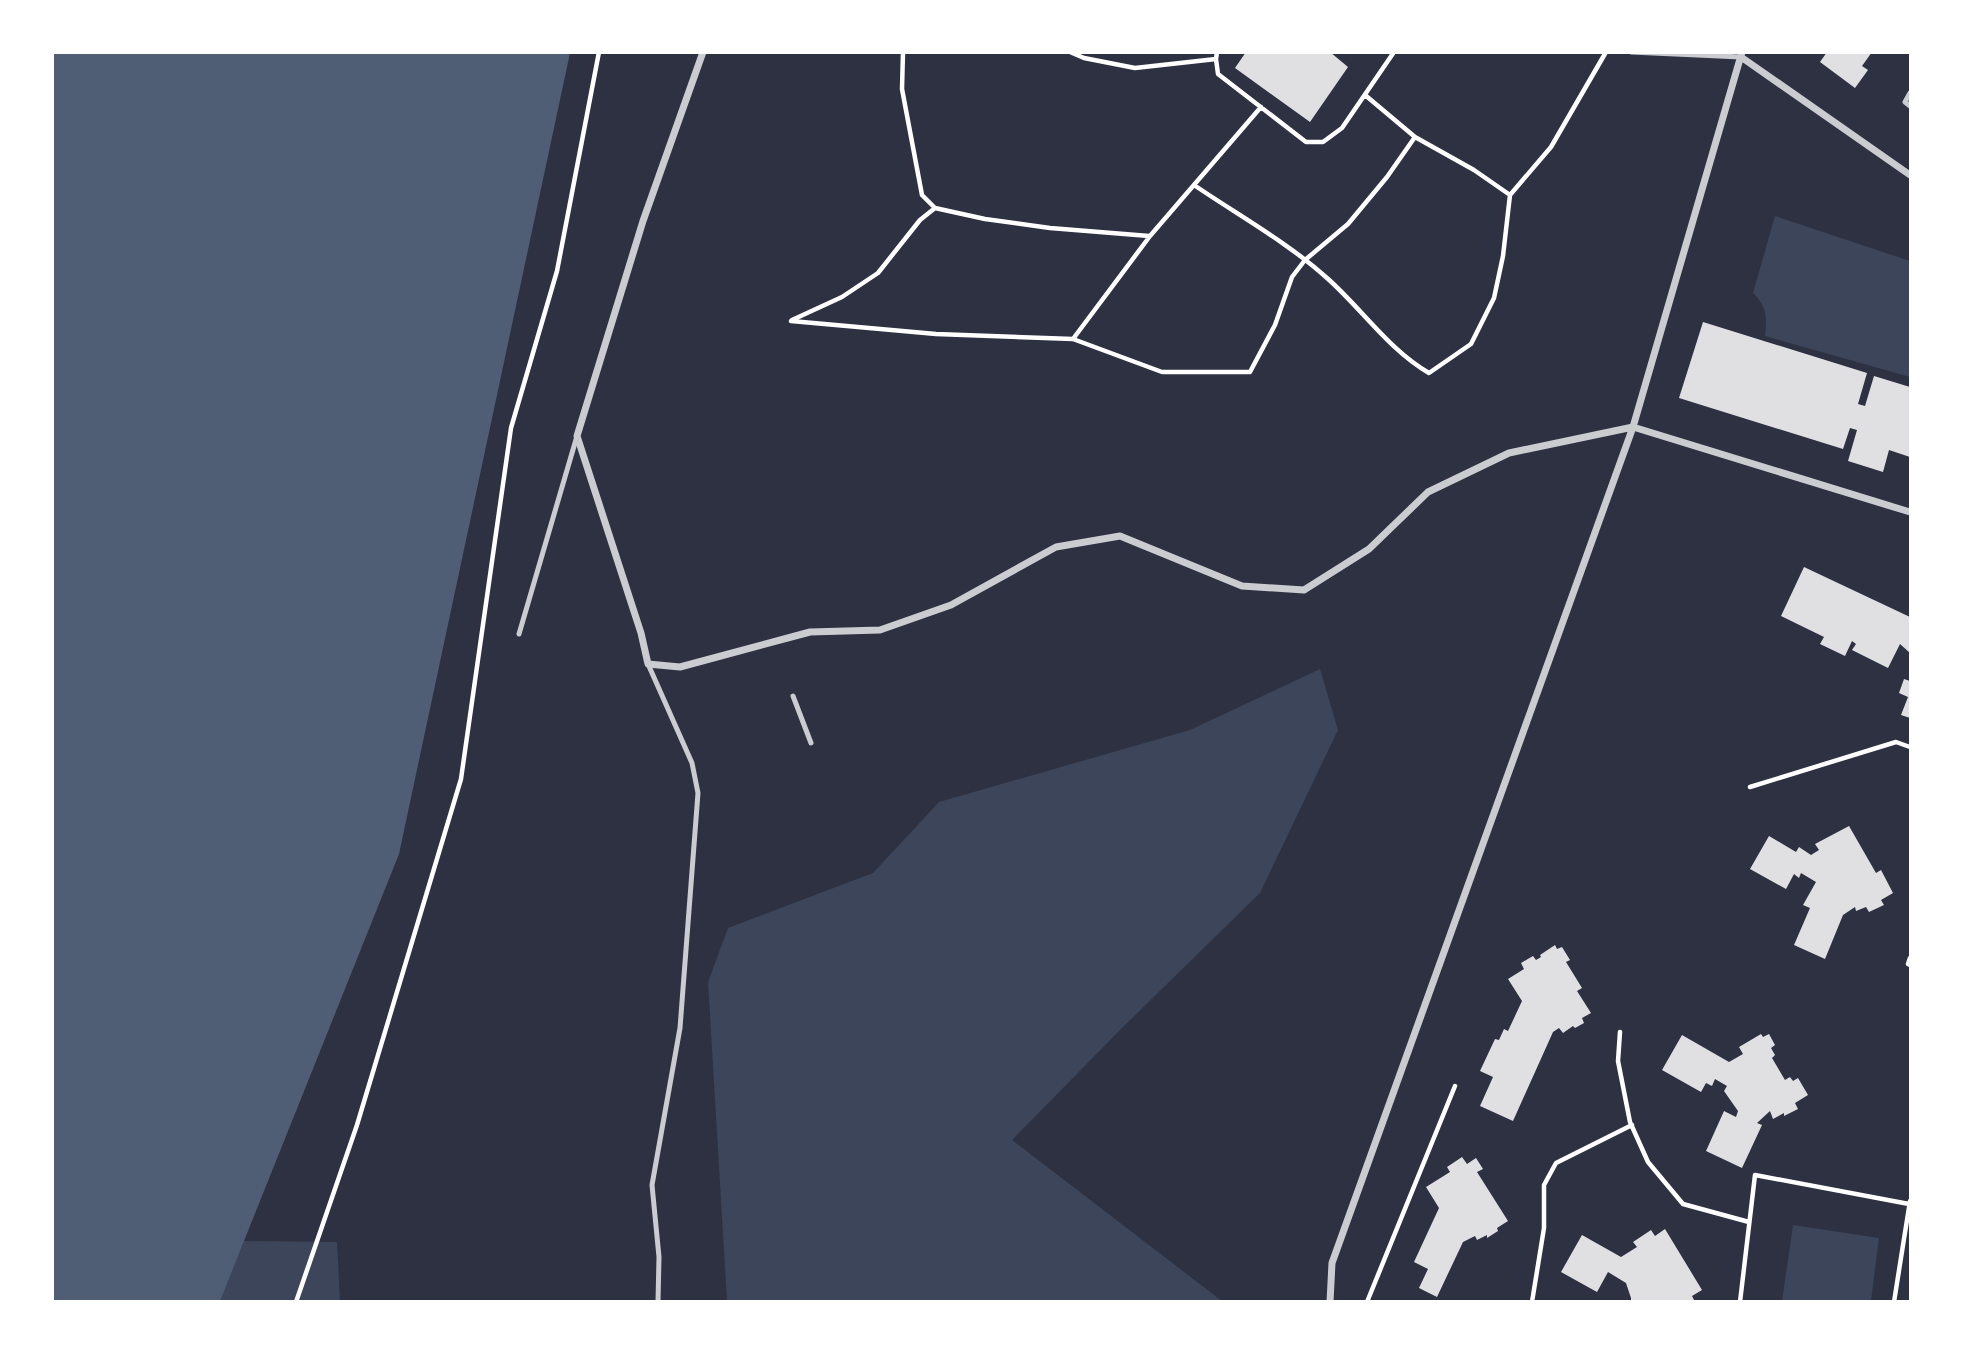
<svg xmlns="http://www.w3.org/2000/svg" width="1963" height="1354" font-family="'DM Sans',sans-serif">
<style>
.green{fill:#3c4559}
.water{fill:#4f5d75}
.building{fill:#e0e0e3}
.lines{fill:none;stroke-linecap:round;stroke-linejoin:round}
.path{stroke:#fff;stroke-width:4.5}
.service{stroke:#caccd0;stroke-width:5}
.minor{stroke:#caccd0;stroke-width:7}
</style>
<rect width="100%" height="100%" fill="#2d3142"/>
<path class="green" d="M1775,216l135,45v116l-145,-41c2,-19 2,-29 -12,-43z
M1320,669l18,61 -78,163 -139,136 -109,111 210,161h-495l-19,-319 20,-54 145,-55 66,-71 251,-72z
M1793,1225l86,13 -8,63h-89z
M244,1241l93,1 3,59 -122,1z"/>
<path class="water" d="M52,53h518l-171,801 -179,447h-167z"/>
<path class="building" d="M1246,52h84l18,15 -38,55 -75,-54z
M1827,52h45l-10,14 6,4 -13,18 -35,-26z
M1703,322l164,51 -9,31 7,2 9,-30 36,11v70l-21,-7 -6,22 -35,-11 9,-31 -7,-2 -7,21 -164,-51z
M1804,567l106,50v36l-10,-9 -12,24 -36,-18 4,-6 -4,-3 -7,15 -25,-12 4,-7 -43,-21z
M1904,679l6,2v37l-9,-3 7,-18 -9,-4z
M1849,826l27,47 5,-3 12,23 -12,7 3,5 -15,7 -3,-5 -10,4 -1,-4 -12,8 -18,44 -31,-14 16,-37 -7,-3 13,-23 -15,-9 -2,5 -5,-4 -8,15 -36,-20 19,-33 27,16 3,-5 12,8 8,-5 -4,-6z
M1555,945l2,4 5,-2 8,13 -4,2 16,26 -5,3 14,22 -9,5 2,5 -9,5 -2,-2 -10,7 -4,-5 -6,4 -40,89 -33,-15 13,-29 -13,-6 15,-32 4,1 5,-11 4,2 14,-30 -14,-22 16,-10 -3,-6 12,-7 3,4 5,-3 -1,-2z
M1761,1034l2,3 6,-3 6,11 -4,3 4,7 -3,3 13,22 5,-3 3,4 5,-3 10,17 -13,8 3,6 -14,7v-3l-11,6 -3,-8 -13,12 5,2 -20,43 -36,-17 18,-40 12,6 2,-6 -14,-20 3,-5 -12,-7 -3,7 -6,-3 -5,9 -39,-22 20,-35 47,27 14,-8 -4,-7z
M1462,1157l5,7 9,-6 7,11 -6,3 31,49 -11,7 1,3 -11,7v-3l-10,5 -2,-4 -12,6 -26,55 -18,-9 9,-19 -14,-7 25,-54 -13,-21 24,-15 -3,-5z
M1665,1229l37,61 -10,6 2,4 -3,2h-60v-4l-5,-15 -18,-11 -11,20 -36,-20 21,-37 39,22 16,-10 -4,-5 18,-12 4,6z"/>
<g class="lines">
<path class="path" d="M1070,52l14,6 51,10 81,-9
M1217,52l-1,7 2,15 88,68h17l19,-14 52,-76
M1365,95l50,42 59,33 36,25
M1194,185c44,30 93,57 133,93 34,30 62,72 102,95l42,-29 23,-46 9,-42 7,-61 41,-48 55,-95
M935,208l50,11 65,9 99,8
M792,320l50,-23 36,-24 42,-53 15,-12 -13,-13 -20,-106 1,-37
M791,321l145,13 137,5 89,33h88l25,-47 17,-48 13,-17 43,-36 39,-47 28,-40
M1073,339l77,-103 111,-129
M1750,787l146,-45 14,5
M1910,958l-2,6 2,1
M1620,1032l-2,29 12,61 18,40 35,42 66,18
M296,1302l61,-177 104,-346 50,-351 46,-157 42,-219
M1367,1302l88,-216
M1532,1302l12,-74v-43l12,-22 76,-38
M1740,1302l15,-127 154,29
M1894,1302l16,-101"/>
<path class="service" d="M1631,52l110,5
M1910,93l-5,9 5,4
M519,634l58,-198
M648,664l44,99 6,30 -18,235 -28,157 7,72 -1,45
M793,696l18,47"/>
<path class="minor" d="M703,52l-60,169 -66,215 64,197 7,31 32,3 130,-35 70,-2 71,-25 105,-58 64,-11 122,50 62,4 65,-41 59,-57 81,-39 124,-26
M1742,52l-109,375 277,85
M1741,57l169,118
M1330,1302l2,-39 301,-836"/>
</g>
<rect width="1963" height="1354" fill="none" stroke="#ffffff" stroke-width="108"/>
</svg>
